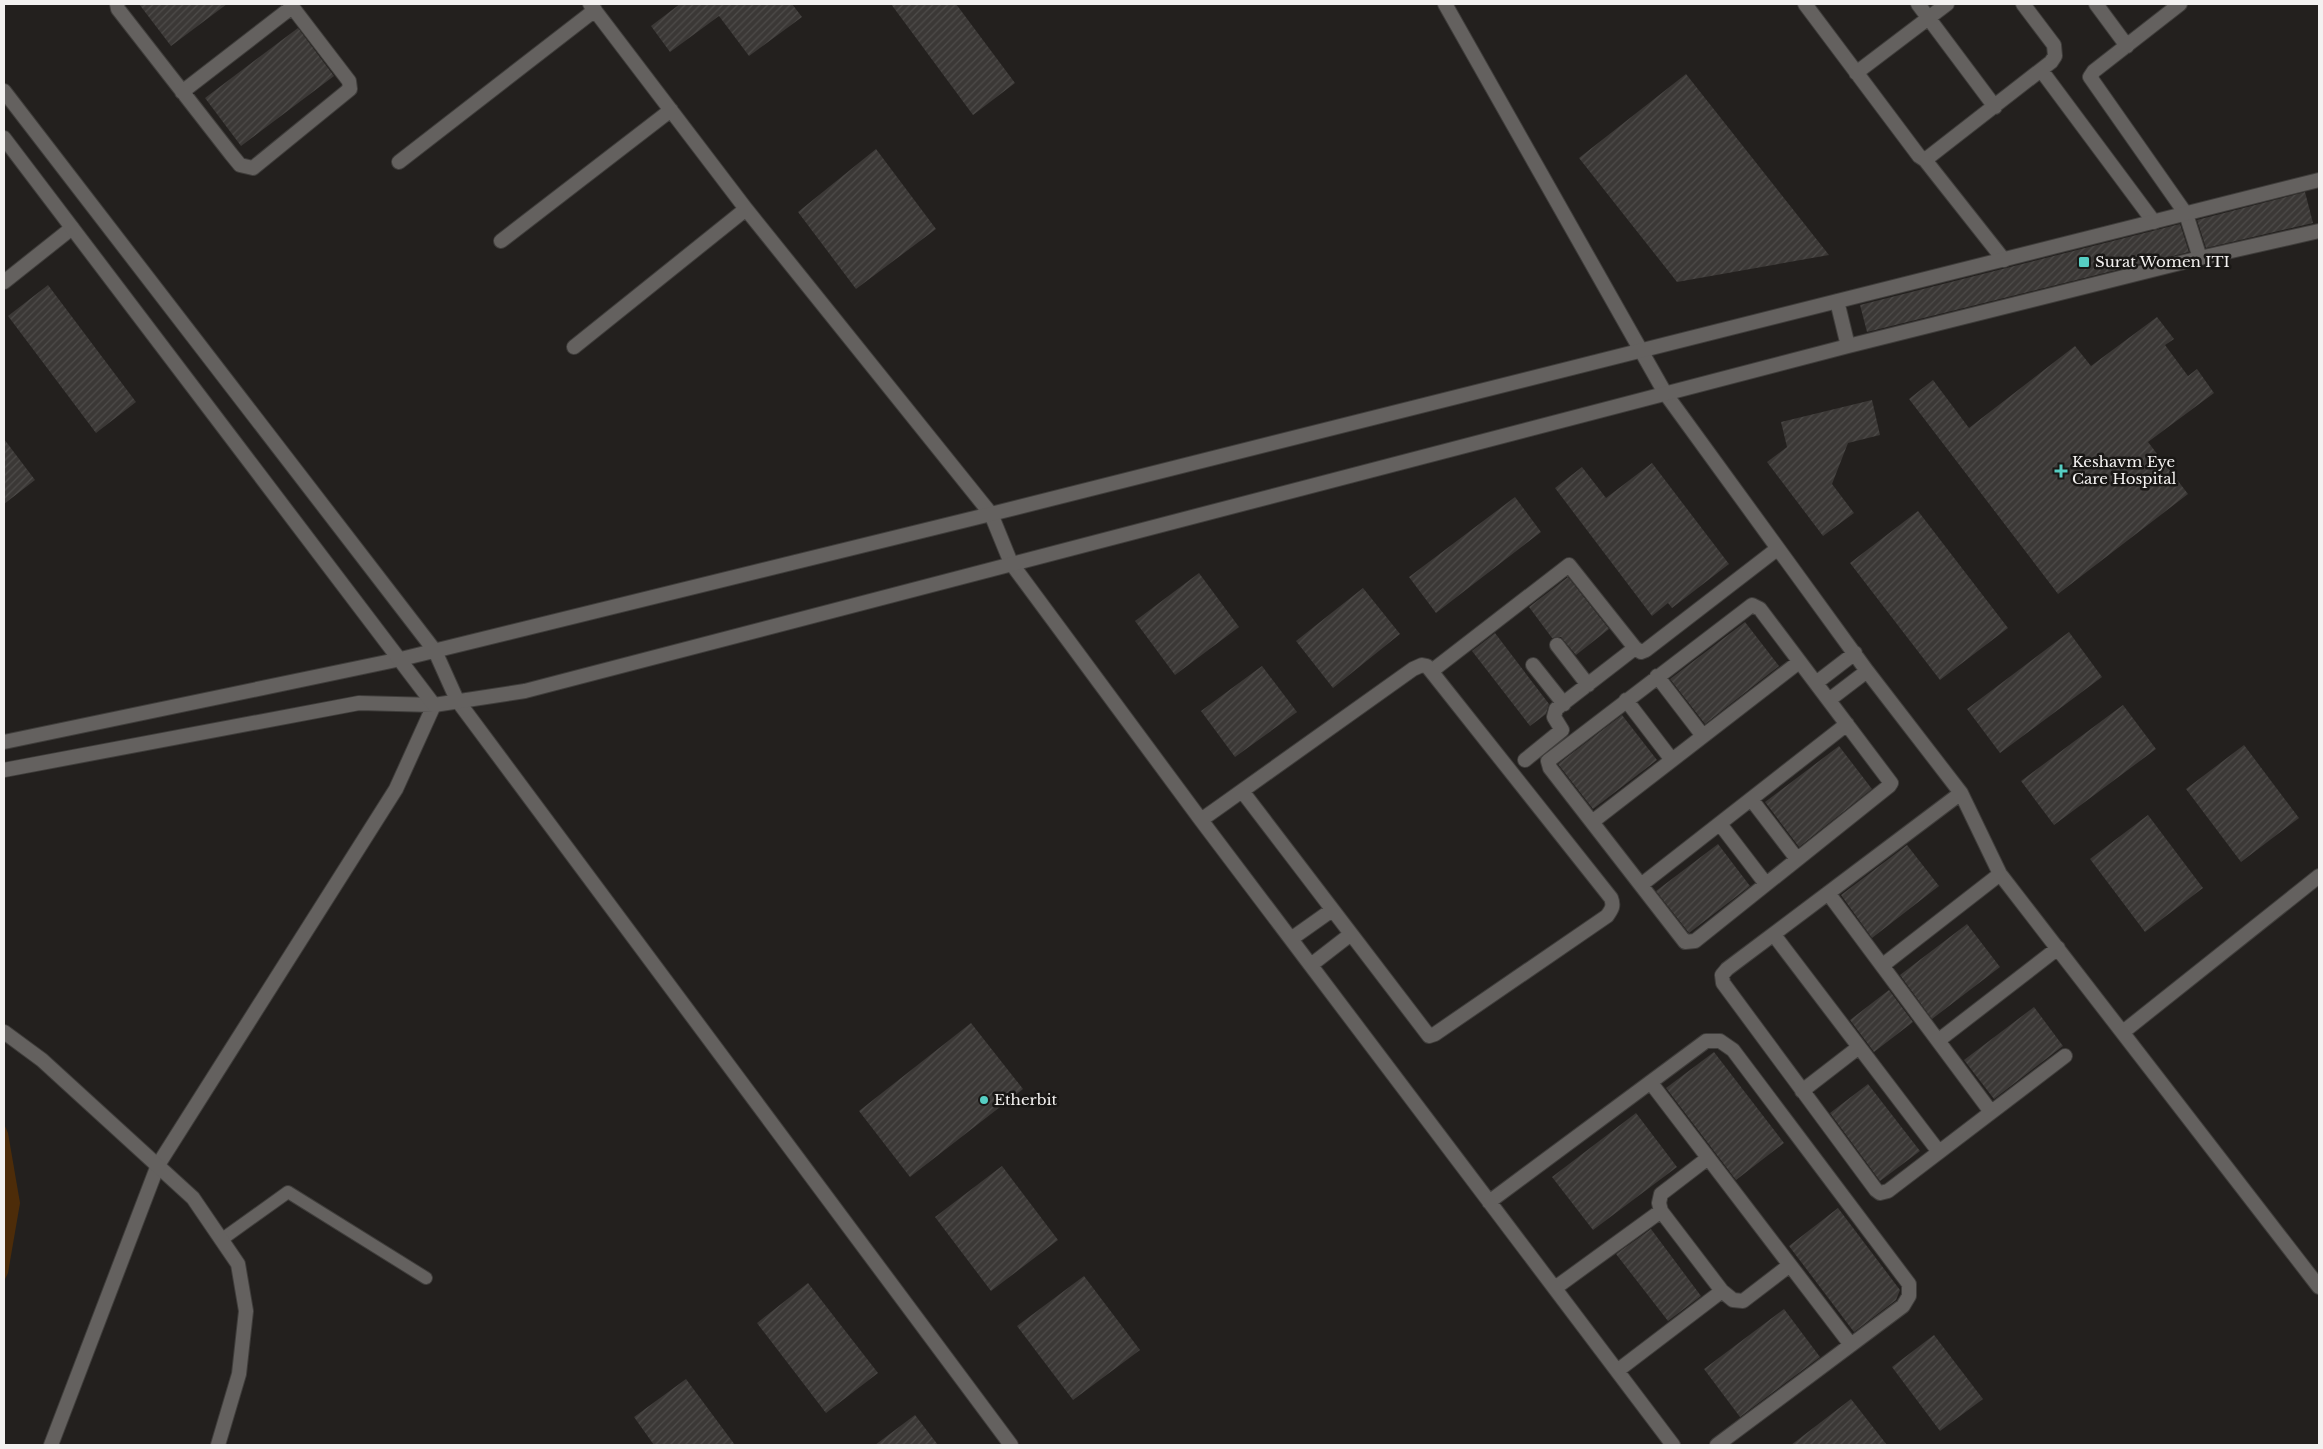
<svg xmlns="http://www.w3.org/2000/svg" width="2323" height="1449" font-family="'Libre Baskerville',serif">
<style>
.pitch{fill:#4d2c09}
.building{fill:url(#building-hatch)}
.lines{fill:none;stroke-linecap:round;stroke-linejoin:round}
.service-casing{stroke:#3f3d3b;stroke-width:14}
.minor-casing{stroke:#3f3d3b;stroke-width:16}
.tertiary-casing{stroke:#3f3d3b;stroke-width:16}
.service{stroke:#64615f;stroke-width:12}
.minor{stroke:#64615f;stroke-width:14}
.tertiary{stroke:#64615f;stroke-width:14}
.poi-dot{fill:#56cec3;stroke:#191715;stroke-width:2}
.labels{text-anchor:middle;stroke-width:5;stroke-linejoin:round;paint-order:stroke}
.poi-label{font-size:15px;fill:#f3f1f0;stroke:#191715;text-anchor:start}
</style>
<defs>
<pattern id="building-hatch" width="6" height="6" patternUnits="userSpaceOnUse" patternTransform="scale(1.25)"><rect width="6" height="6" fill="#3b3836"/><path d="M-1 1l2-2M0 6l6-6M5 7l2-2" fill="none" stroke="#4e4c4a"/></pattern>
</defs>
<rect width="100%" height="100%" fill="#23201e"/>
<path class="pitch" d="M4,1124l4,9 12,70 -12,70 -4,8z"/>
<path class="building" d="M139,4h88l-56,42z
M680,4h112l10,13 -53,39 -30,-40 -49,36 -19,-26z
M891,4h65l59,79 -42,32z
M298,28l36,48 -93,70 -36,-48z
M1686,74l143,181 -152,27 -98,-124z
M876,149l60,80 -80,60 -58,-77z
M2305,192l8,31 -107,25 -9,-28z
M2180,224l9,28 -322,80 -7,-27z
M48,285l88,117 -40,31 -88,-117z
M2157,317l17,22 -9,6 23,31 9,-7 17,24 -66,49 40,52 -130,100 -149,-195 24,-19 36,48 106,-82 16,20z
M1872,400l8,35 -32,8 -16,41 22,29 -31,23 -56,-74 20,-15 -6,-25z
M4,439l31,41 -31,24z
M1652,463l77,101 -57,44 -4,-5 -16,13 -97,-128 27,-21 24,31z
M1515,497l26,35 -105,81 -27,-36z
M1918,511l90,117 -68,52 -90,-117z
M1199,573l40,54 -64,48 -40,-54z
M1568,577l41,52 -33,26 -15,-18 -9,1 -23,-31z
M1363,588l37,46 -67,54 -37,-47z
M1745,622l34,44 -74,58 -35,-45z
M2069,632l33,45 -102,76 -33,-44z
M1495,633l54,71 -3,10 -16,12 -58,-75z
M1262,666l35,46 -62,45 -34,-46z
M2123,705l33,44 -102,76 -33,-44z
M1622,715l35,45 -64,49 -35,-45z
M2244,745l55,73 -58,44 -55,-73z
M1839,746l33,43 -73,58 -34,-45z
M2148,815l55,73 -58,44 -55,-73z
M1718,844l32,42 -61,47 -33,-42z
M1907,845l32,41 -67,52 -31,-43z
M1967,924l33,43 -68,52 -32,-44z
M1889,990l24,32 -39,30 -24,-32z
M2034,1007l29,39 -69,53 -30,-39z
M971,1023l52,66 -113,88 -51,-66z
M1714,1052l70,91 -48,37 -70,-92z
M1868,1084l52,67 -40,30 -50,-68z
M1636,1113l41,54 -84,63 -41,-53z
M1002,1166l56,74 -67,51 -56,-74z
M1838,1208l62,82 -4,10 -42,32 -65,-86z
M1651,1229l50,67 -33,25 -52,-67z
M1084,1276l56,74 -67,50 -56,-74z
M808,1283l70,90 -52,40 -69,-90z
M1784,1309l36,48 -80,60 -36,-48z
M1934,1335l49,64 -43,32 -48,-64z
M686,1379l49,66h-81l-20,-28z
M1851,1399l36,46h-96z
M915,1415l23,30h-63z"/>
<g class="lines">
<g class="service-casing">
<path id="service" d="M221,1240l67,-48 138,86"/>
</g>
<g class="minor-casing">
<path id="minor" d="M117,4l1,5 113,145 9,11 13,3 97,-79 -1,-8 -59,-77
M590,4l156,205 245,305 20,49 190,257 472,625
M1445,4l220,389 202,278 94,122 39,81 319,413
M1805,4l114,152 6,4 126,-98 4,-6 -1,-11 -31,-41
M1918,4l77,103
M2096,4l31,42
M2180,4l-86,67 -4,6 96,137 14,44
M2041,70l113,152
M1856,73l91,-69
M182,92l110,-85
M1925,160l79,100
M399,162l196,-152
M501,241l170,-131
M4,282l68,-54
M574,347l172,-138
M1752,605l8,4 131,174 -2,3 -194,155 -10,1 -135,-174 -2,-7z
M1557,645l31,40
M1533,665l31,39
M1433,670l136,-105 66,83 6,4 5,-2 131,-101
M1657,676l46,60
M1816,683l39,-30
M457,700l554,745
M1626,700l46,60
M1829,700l38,-29
M4,742l397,-83
M1525,760l37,-30 -8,-13 2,-8 79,-61
M4,770l355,-67 75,2 -38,84 -238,376 -107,280
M1961,793l-234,176 -5,6 1,8 153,207 4,3 8,-2 177,-135
M1751,799l46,60
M1201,820l24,-17 188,-134 9,-4 5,1 184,232c3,8 1,11 -4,18l-172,118 -6,2 -187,-245
M1592,822l207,-160
M1720,824l46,60
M1641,885l206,-161
M1828,893l163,219
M1774,935l165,217
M1291,939l41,-29
M1311,965l40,-31
M1883,965l117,-91
M2123,1032l196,-156
M1939,1040l119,-92
M1651,1083l200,262
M1802,1091l57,-44
M1708,1158l-47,36 -2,9 2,8 61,80 11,9 10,1 47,-36
M1489,1202l217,-161h14l13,9 176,234v12l-6,10 -186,139
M1555,1288l106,-77
M1617,1371l105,-80"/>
</g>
<g class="tertiary-casing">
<path id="tertiary" d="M4,91l431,560 22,49
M4,138l430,567 91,-14 1323,-345 352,-88 119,-27
M1837,301l11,45
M401,659l590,-145 1328,-334
M4,1032l38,28 151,138 45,66 8,47 -7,63 -21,71"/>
</g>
<use href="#service" class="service"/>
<use href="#minor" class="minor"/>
<use href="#tertiary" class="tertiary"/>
</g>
<g class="poi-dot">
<rect x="2078" y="256" width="12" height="12" rx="2.5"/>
<path d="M2058.5 463.5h5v5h5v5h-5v5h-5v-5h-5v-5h5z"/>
<circle cx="984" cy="1100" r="5"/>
</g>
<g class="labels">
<g class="poi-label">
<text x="2095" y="267">Surat Women ITI</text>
<text x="2072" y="467">Keshavm Eye<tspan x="2072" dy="17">Care Hospital</tspan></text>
<text x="994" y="1105">Etherbit</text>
</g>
</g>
<rect width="2323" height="1449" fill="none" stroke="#f3f1f0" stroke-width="10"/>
</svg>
